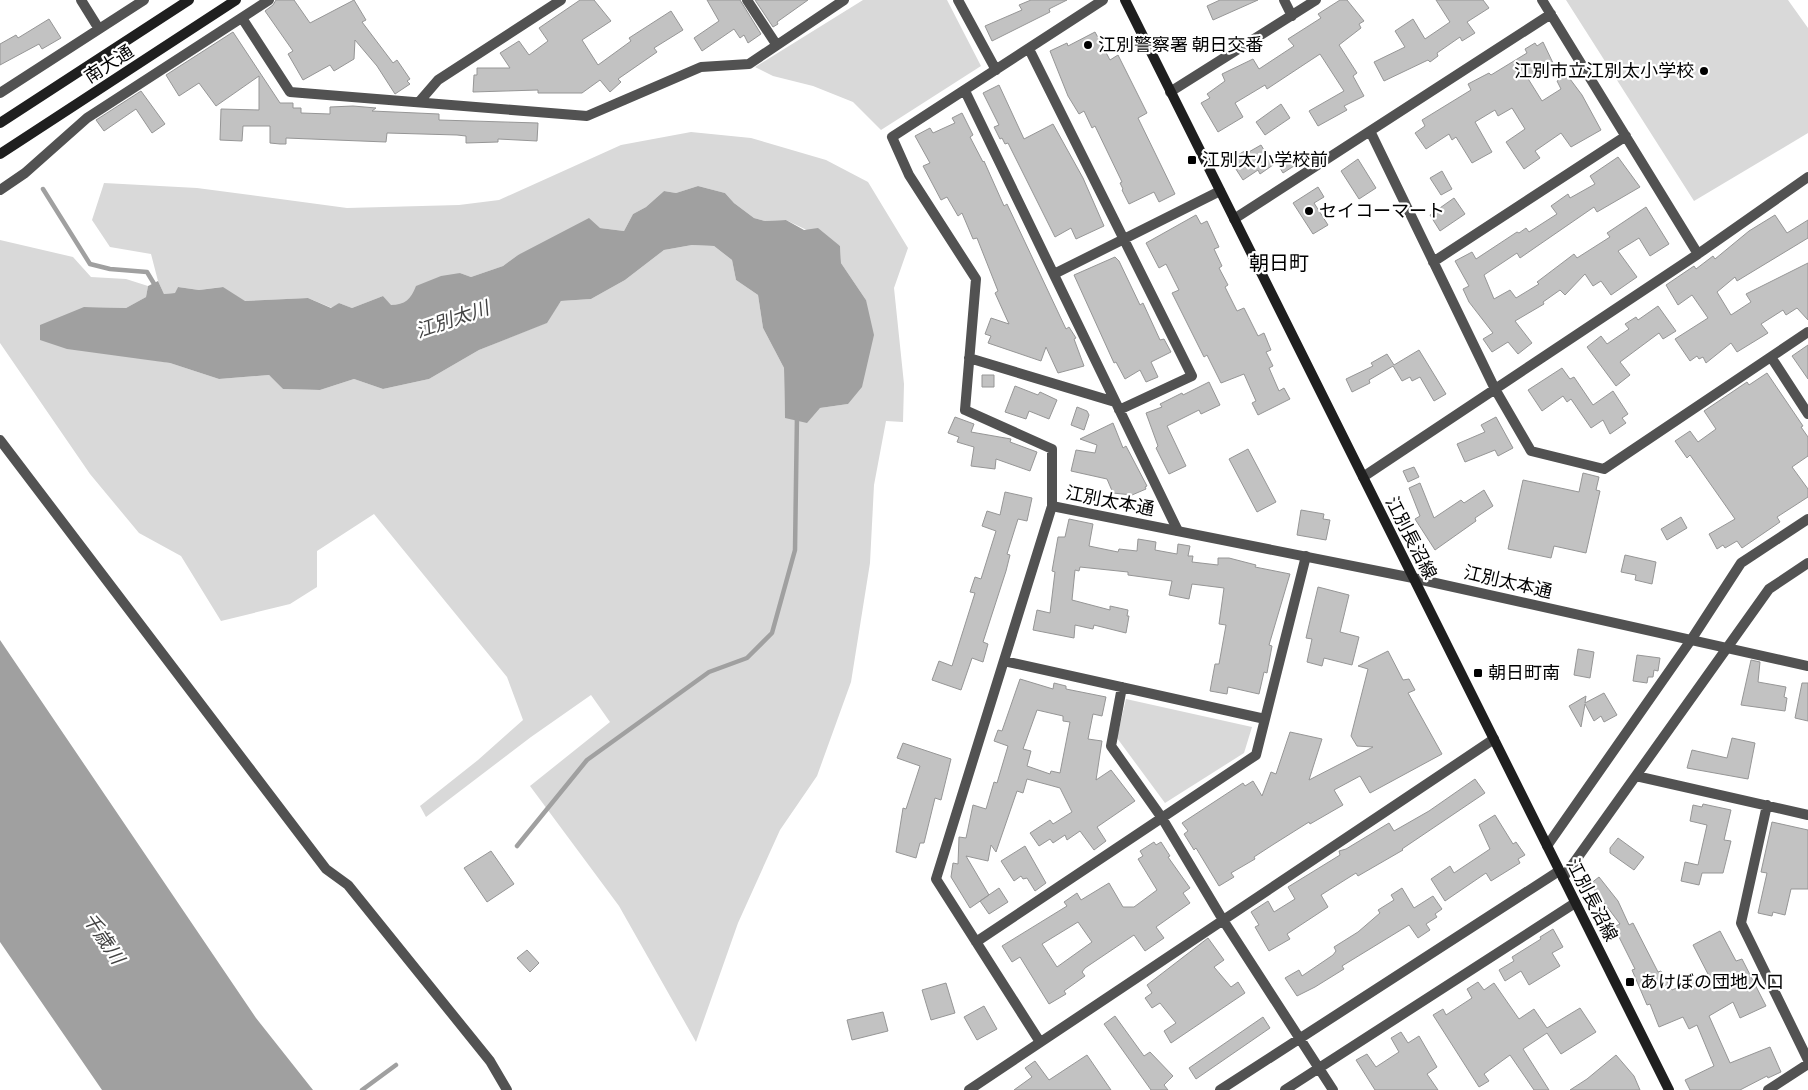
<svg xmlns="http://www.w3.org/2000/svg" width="1808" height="1090" font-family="Manrope,'Noto Sans JP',sans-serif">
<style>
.green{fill:#d9d9d9}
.water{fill:#a0a0a0}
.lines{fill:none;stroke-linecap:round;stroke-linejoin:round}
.stream{stroke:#a0a0a0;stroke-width:4.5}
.building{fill:#c2c2c2;stroke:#969696;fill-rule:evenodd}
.minor{stroke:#525252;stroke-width:10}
.tertiary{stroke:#525252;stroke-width:10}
.secondary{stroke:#1f1f1f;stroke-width:10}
.poi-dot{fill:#000;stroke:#fff;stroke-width:2}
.labels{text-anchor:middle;stroke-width:4.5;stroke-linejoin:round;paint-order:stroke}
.poi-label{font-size:18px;fill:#000;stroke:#fff;text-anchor:start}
.street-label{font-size:18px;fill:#000;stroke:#fff}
.water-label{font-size:19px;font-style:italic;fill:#414141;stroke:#fff}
.quarter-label{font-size:20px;fill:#000;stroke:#fff}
</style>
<rect width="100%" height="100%" fill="#fff"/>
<path class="green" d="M863,0h84l34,66 -100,64 -28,-28 -40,-16 -40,-10 -18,-9z
M1566,0h222l20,28v105l-114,68z
M691,132l60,6 75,22 42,22 40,66 -14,40 10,96 -1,38 -17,-1 -12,64 -4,78 -19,119 -34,94 -37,54 -42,93 -42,119 -77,-136 -89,-120 80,-64 -19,-27 -60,42 -105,80 -6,-11 58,-46 45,-40 -16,-43 -133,-163 -57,37v36l-27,17 -69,17 -40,-65 -42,-23 -49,-59 -90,-131v-103l73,17 18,20 35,2 22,7 -2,11 -20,11 -42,-1 58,51 28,5 49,16 50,-4 14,14 37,1 34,-11 29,10 46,-10 50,-29 67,-27 15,-22 30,-2 34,-19 39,-30 28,-5 22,1 18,14 4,20 22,15 5,33 21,40 1,49 35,-9 28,-4 18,-104 -25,-37 -1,-17 -54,-26 -21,1 -11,-3 -20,-15 -9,-10 -27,-7 -22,7 -12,-2 -18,16 -13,7 -9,17 -24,-3 -82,27 -15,11 -32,11 -11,-4 -59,32 -10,1 -8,-10 -31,12 -13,-5 -7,5 -24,-10 -64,3 -22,-14 -23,3 -21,-3 -2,6 -12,1 -6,-13 -7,-27 -41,-7 -18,-27 12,-37 93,5 150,20 112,-3 40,-5 122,-55z
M1126,699l126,28 -8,26 -79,50 -48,-65z"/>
<path class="water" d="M698,186l27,7 9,10 20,15 11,3 21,-1 18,10 14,-2 22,18 1,17 25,37 8,35 -12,52 -14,17 -28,4 -13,15 -22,-5 -1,-50 -21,-40 -5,-33 -22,-15 -4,-20 -18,-14 -22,-1 -28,5 -39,30 -34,19 -30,2 -14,22 -68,27 -50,29 -46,10 -29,-10 -34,11 -37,-1 -14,-14 -50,4 -49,-16 -103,-14 -27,-9v-15l44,-18 42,1 20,-11 2,-11 10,-5 6,13 11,-1 3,-6 21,3 24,-3 22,14 63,-3 23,10 8,-5 13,5 31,-12 8,9c14,0 20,-6 25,-19l25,-10 19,-3 11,4 32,-11 15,-11 71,-37 11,10 24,3 9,-17 13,-7 18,-16 12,2z
M0,640l256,378 57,72h-211l-102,-148z"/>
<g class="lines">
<path class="stream" d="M43,189l47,75 20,5 37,3 9,15
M517,846l70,-86 122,-88 38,-14 25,-25 23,-83 2,-135
M362,1090l34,-25"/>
</g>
<path class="building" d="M276,0h18l16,23 44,-23 12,20 -4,2 31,41 4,-3 13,19 -3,2 3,3 -15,10 -18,-28 -22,-26 -1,19 -20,12 -4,-6 -27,15 -15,-26 5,-3 -28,-40 8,-6z
M580,0h14l17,21 -29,19 16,25 33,-24 -2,-3 42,-27 12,19 -29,18 3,4 -39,27 3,3 -11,10 -10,-12 -18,13h-44v-3l-65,2 1,-17h3v-7h33l-10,-15 19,-12 10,14 19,-14 -9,-13z
M707,0h33l21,34 -13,9 -4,-8 -4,3 -6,-9 -32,22 -8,-13 25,-17z
M755,0h53l-31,22 1,2 -5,3z
M1031,0h36l-18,9 1,3 -58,29 -7,-15 37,-16 -3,-5z
M1220,0h38l-45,20 -6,-14z
M1340,0h7l17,21 -5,3 2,4 -22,17 18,28 -4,3 11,20 -20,10 3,4 -29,16 -9,-15 35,-20 -24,-37 -53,35 -2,-4 -30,18 8,14 -25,15 -17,-29 9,-5 -3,-4 18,-13 -3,-7 31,-15 6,10 35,-23 -6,-7 33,-21 -3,-4z
M1436,0h47l6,8 -22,14 8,11 -13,8 -2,-4 -23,16 1,3 -8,6 -2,-2 -44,21 -10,-19 31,-15 -10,-16 18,-12 12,20 25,-17z
M49,19l12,19 -19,11 -3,-5 -39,21v-21l16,-9 2,3z
M233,32l47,71h13v5h8v5l29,1v-7l23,-1 23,2 -4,3 67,3v6l99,3 -1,18 -39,-2v3l-32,1v-7l-9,-1 -70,-2 -1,9 -100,-4v6h-6l-10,-1v-17h-27l-1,15 -22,-1 1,-31 38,1v-34l-43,30 -17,-23 -20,13 -13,-21z
M1095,32l15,28 8,-5 29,58 -9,5 37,76 -16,8 -5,-10 -25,12 -7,-14 1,-1 -3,-6 2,-1 -27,-56 -3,2 -8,-17 -5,3 -11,-18 -18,-45 17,-8 1,3z
M1543,42l10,21 -26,14 15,24 19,-12 -4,-8 10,-6 15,20 19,35 -30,17 -10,-14 -26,18 5,7 -16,11 -18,-27 19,-13 -13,-21 -14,8 -3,-6 -20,12 17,30 -20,11 -16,-26 -4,3 -3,-6 -23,15 -11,-16 10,-7 -3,-6 49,-30 -3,-6 21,-11 2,2 36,-22 -2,-4 10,-6 2,3z
M999,85l25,54 29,-15 30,54 21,48 -28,13 -5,-11 -16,9 -47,-94 -3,1 -3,-6 -2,1 -6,-12 5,-2 -16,-32z
M141,91l24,33 -13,9 -16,-24 -32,22 -8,-11z
M1281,104l9,14 -25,17 -9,-13z
M962,113l11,22 -3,2 13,25 1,-1 20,45 3,-2 59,125 3,-2 7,11 -2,1 10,27 -26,7 -12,-26 -5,14 -53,-18 3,-7 -6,-2 6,-16 18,6 -14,-31 3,-2 -21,-53 -4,1 -11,-26 -4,3 -11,-19 -6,3 -18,-34 7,-3 -15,-27 15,-8 3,5 22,-10 -3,-5z
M1261,145l12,20 -13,9 -2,-4 -15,10 -13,-20 16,-10 1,3z
M1286,153l8,13 -11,7 -8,-13z
M1618,157l22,30 -43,25 -3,-5 -74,51 -3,-5 -33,22 10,24 16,-9 6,8 23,-14 -2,-2 37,-28 3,4 33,-21 -3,-4 39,-26 23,37 -19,12 -11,-18 -21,13 19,26 -26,18 -10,-14 -8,5 -8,-12 -20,21 -5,-5 -17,12 1,2 -29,17 17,22 -14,11 -10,-12 -16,10 -9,-13 10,-6 -24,-31 -6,-13 6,-3 -14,-25 17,-9 4,7 41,-27 2,1 7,-5 3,4 28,-18 -6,-8 17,-12 2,4 25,-14 -5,-8z
M1358,159l18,29 -17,11 -18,-28z
M1442,171l10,18 -11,6 -11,-17z
M1318,187l6,10 -10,6 14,22 -15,9 -20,-31z
M1454,198l11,16 -25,17 -10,-16z
M1196,215l5,9 6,-3 12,26 -5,2 8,17 -3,2 9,17 -3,2 12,24 7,-3 14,28 6,-3 7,17 -5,2 7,14 -4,2 10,23 5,-3 6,11 -32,16 -6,-12 4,-2 -12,-27 -23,9 -14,-28 -3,2 -32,-64 7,-3 -13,-26 -7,4 -13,-25z
M1775,215l12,18 21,-13v18l-71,43 -2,-4 -18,15 14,23 20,-13 -5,-8 62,-31v57l-11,-12 -11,7 -3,-5 -22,14 7,9 -31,19 -6,-9 -25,20 -3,-6 -4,2 -2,-3 -7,5 -15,-22 33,-21 -16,-23 -14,10 -12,-20 28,-19 2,3 17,-13 2,3 34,-28z
M1115,257l4,4 21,44 3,-2 17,37 4,-1 7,13 -20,10 7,15 -12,5 -6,-12 -15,9 -9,-17 -2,1 -40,-88z
M1658,306l18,25 -13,8 -4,-6 -39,29 10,13 -14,11 -29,-39 14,-11 6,8 22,-15 -4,-5 11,-7 2,3z
M1808,345v34l-16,-23z
M1419,350l27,44 -12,7 -14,-24 -8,4 -2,-4 -8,4 -9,-15 -24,14 1,3 -18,9 -6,-13 27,-13 -2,-3 16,-9 7,11z
M1562,368l8,11 4,-2 19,28 20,-14 15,23 -6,4 4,5 -16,11 -7,-14 -12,8 -20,-29 -4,3 -4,-6 -21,15 -14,-21z
M1767,373l36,53 -2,1 7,10v19l-16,11 16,22v8l-31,20 3,5 -38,26 -5,-7 -12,7 -2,-3 -6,4 -8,-15 26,-15 -45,-64 -3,3 -12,-17 15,-10 8,11 18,-13 -12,-18 43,-29 2,3z
M982,375h12v12h-12z
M1209,382l11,23 -19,9 -2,-4 -32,16 19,40 -17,8 -13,-26 2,-2 -12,-33 16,-6 -2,-3 22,-11 1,2z
M1015,386l23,9 2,-3 17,8 -8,19 -20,-8 -3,8 -21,-7z
M1077,407l10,4 2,4 -5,15 -13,-5z
M955,417l19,7 -3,8 40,7 -1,3 27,10 -7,19 -34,-12 -1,10 -24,-3 3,-19 -17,-5 2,-5 -11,-4z
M1496,417l17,31 -15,8 -3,-6 -30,12 -8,-18 28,-12 -4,-7z
M1113,423l10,25 3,-2 21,40 -2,1 1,2 -14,6 -19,-2 -6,-14 -36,-8 5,-21 19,3 2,-8 -17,-6z
M1248,449l28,53 -19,10 -28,-53z
M1414,467l5,10 -11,5 -5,-11z
M1583,473l16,4 -3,13 4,1 -14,62 -32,-7 -3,12 -43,-9 15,-69 56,12z
M1420,483l14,35 27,-18 3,3 20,-13 9,16 -18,12 1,3 -41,29 -20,-31 5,-3 -11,-28z
M1005,492l27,6 -5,23 -9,-2 -11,35 3,1 -4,16 -23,71 5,2 -5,18 -11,-4 -11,32 -29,-10 7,-19 13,5 23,-73 -5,-1 5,-15 6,2 15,-48 -14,-5 5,-15 13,4z
M1301,510l23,4 -1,5 7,1 -4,20 -29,-5z
M1681,517l6,11 -20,12 -6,-11z
M1069,519l24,5 -4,22 29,6 1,-3 18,2 1,-12 18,3 -1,8 22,4 1,-10 12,2 -2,10h5l-1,6 26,3v-7h11l27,7 -1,2 35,7 -21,71 3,1 -5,27 -3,-1 -5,22 -31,-7 -1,7 -17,-3 5,-27h4l7,-39 -7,-1 5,-36 -32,-4 -3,15 -20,-4 3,-14 -44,-6v-3l-48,-5 -1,4 -4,-1 -3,30 38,10v-4l18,4 -1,6h2l-3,17 -32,-8 -1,4 -18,-4 -1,13 -41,-8 4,-20 13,3 5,-41 -3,-1 6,-34h7z
M1625,555l31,7 -4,22 -17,-4 1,-5 -15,-3z
M1318,587l31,8 -9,37 19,5 -7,28 -28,-7 -2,8 -15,-4 5,-23 -6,-1z
M1578,649l16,3 -4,26 -16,-3z
M1388,651l15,29 6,-1 6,11 -7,3 34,61 -72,39 -10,-17 -26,14 9,15 -33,19 -1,-2 -35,22 -20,13 1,2 -24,14 3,4 -15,9 -23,-38 -2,2 -10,-16 4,-3 -6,-8 61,-40 2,3 8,-5 9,15 9,-24 5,2 14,-42 32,7 -13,41 64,-33 -16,-1 -6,-10 17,-67 -10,-3z
M1637,655l23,3 -2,13 -4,-1 -1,7h-5l-1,6 -14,-2z
M1751,660l9,2 -2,20 28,5 -2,10 3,1 -2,13 -44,-6z
M1020,679l33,10 1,-6 12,3v3l40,8 -4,19 -9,-2 -5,25 14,2 -6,39 15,-10 24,31 -38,26 9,14 -12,9 -14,-19 -13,9 -2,-5 -12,8 -3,-4 -11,7 -9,-13 20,-13 3,4 19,-12 -12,-24 -33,-9 -4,14 -6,-2 -21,61 -5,-7 -3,16 -22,-5 23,39 -19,13 -19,-31 2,-14 5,1 1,-27 7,1 7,-33 13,4 8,-27 3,1 11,-37 -14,-5 4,-11 4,1zM1037,710l26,6v5l7,1 -10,51 -9,-2 -1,3 -23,-8 4,-15 -8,-2z
M1802,683h6v38l-13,-3z
M1604,693l13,22 -13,7 -3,-6 -7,5 -9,-17 -4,23 -12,-21 17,-10 -1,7z
M1732,738l23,5 -7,36 -61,-11 5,-18 35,8z
M903,743l48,16 -10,41 -6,-2 -11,45h-4l-4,15 -20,-6 7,-44 3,1 14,-43 -23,-8z
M1475,779l10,14 -83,56 1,1 -45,26 -2,-3 -35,22 7,12 -41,27 3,5 -21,12 -14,-24 4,-2 -8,-13 17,-11 6,11 21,-13 -7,-12 52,-32 -1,-4 7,-2 43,-26 5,8 35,-20z
M1703,804l28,6 -7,30 7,1 -8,32h-21l-3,12 -18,-4 4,-19 13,3 9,-40 -17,-4 3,-16 9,2z
M1495,815l18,29 3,-2 9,13 -7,4 2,4 -29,18 -5,-8 -41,28 -14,-22 19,-13 4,7 36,-24 -11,-24z
M1772,822l36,8v59h-17l-6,26 -12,-3 -1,4 -14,-3 9,-40 -6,-1z
M1618,838l26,19 -10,13 -24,-17v-5z
M1154,842l2,3 5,-3 9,14 -2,1 22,31 -7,5 7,10 -34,24 8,11 -19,13 -11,-16 -49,33 -3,4 3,4 -21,15 2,3 -17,10 -29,-47 -8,5 -10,-16 65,-40 -3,-4 13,-9 4,7 28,-17 14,24h11l23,-17 -19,-31 5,-3 -3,-5zM1078,922l14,20 -35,25 -15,-23z
M1025,846l21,37 -11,8 -8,-13 -4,1 -2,-3 -7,5 -13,-20z
M491,851l23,33 -27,18 -23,-34z
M1599,877l19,24 11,24 4,-2 25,49 3,-1 11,19 36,-16 -15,-29 27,-14 16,30 6,-2 24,47 -26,12 -7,-16 -24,14 21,47 40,-16 11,25 -13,6 -1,-2 -27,14h-50l-5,-10 29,-14 -17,-41 -8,4 -6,-12 -24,10 -9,-23 -3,1 -15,-35 3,-1 -21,-42 6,-3 -30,-40z
M999,888l9,14 -19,12 -9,-13z
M1402,888l12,20 19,-12 9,13 -7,5 2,3 -11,7 4,6 -12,8 -9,-13 -67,41 2,3 -29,18 -18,9 -12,-18 14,-8 3,6 31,-21 3,-4 -2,-4 24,-15 22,-19 -2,-3 16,-10 -3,-5z
M1553,929l10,18 -11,6 8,13 -31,19 -8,-14 -16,10 -6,-11 15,-9 -2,-4 29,-18 -1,-2z
M1208,938l16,22 -10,7 17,20 7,-5 7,11 -74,50 -7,-12 12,-8 -16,-20 -8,5 -7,-10 7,-5 -5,-8z
M527,950l12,13 -9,9 -13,-14z
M1478,982l6,8 10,-7 25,36 15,-10 13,19 33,-20 16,24 -35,22 -14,-21 -24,16 26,41h-15l-24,-35 -26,19 5,7 -10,6 -46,-72 10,-6 3,6 26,-17 -5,-9z
M946,983l9,30 -24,7 -9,-30z
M984,1006l13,23 -20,11 -13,-23z
M883,1012l5,19 -36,9 -5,-20z
M1115,1016l29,40 6,-4 23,24 -9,9 4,5h-17l-47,-66z
M1263,1017l7,11 -74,51 -7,-11z
M1401,1032l7,11 11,-7 18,31 -10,7 11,16h-63l-19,-30 11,-6 9,13 23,-15 -8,-14z
M1087,1055l24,35h-97l18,-13 -7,-9 10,-7 14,19z
M1616,1055l18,21 6,14h-70l17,-11z"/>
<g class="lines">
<path class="minor" d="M81,0l18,29
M747,0l29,44
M958,0l38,70
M1284,0l8,16
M1542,0l156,254
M242,18l48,74 297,24 114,-49 48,-3 95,-64
M1029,49l163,327 -73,34
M965,91l213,440
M1170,92l146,-92
M0,93l144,-93
M419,102l19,-22 123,-80
M1370,131l125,258 36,62 73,18 204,-137
M0,190l25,-17 62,-55 182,-118
M1234,219l317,-205
M1433,262l193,-126
M1054,274l166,-83
M1771,357l37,57
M969,358l146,44
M0,440l326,429 22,16 142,176 17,29
M1363,477l335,-223 110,-77
M1004,661l261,58
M1122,687l-11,59 51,72 61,102 110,170
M1636,776l172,39
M1767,805l-26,118 67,137
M1547,846l144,-206 50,-77 67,-44
M1563,878l206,-289 39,-26
M976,942l280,-187 50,-199
M1040,1042l-104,-163 116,-373v-57l-87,-39 11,-131 -67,-104 -17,-38 211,-137
M969,1090l525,-351
M1220,1090l339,-219
M1285,1090l290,-187
M1768,1090l40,-26"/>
<path class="tertiary" d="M1052,506l361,72 395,88"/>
<path class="secondary" d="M1125,0l544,1090
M0,123l189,-123
M0,154l236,-154"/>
</g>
<g class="poi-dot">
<circle cx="1088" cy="45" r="5"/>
<circle cx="1704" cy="71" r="5"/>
<rect x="1187" y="155" width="10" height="10" rx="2.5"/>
<circle cx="1309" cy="211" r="5"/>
<rect x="1473" y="668" width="10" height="10" rx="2.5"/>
<rect x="1625" y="977" width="10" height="10" rx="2.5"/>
</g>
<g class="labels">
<g class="poi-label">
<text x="1098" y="51">江別警察署 朝日交番</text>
<text x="1694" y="77" text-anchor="end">江別市立江別太小学校</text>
<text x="1202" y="166">江別太小学校前</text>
<text x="1319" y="217">セイコーマート</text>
<text x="1488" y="679">朝日町南</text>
<text x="1640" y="988">あけぼの団地入口</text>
</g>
<g class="street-label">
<text transform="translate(109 64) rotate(-33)" y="6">南大通</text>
<text transform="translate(1110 501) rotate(11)" y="6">江別太本通</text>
<text transform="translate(1411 538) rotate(63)" y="6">江別長沼線</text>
<text transform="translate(1508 582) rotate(13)" y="6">江別太本通</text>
<text transform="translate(1592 900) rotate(63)" y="6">江別長沼線</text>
</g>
<g class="water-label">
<text transform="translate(452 319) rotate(-19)" y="7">江別太川</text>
<text transform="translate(104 938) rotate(56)" y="7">千歳川</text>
</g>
<g class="quarter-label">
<text x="1279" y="270">朝日町</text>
</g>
</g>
</svg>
